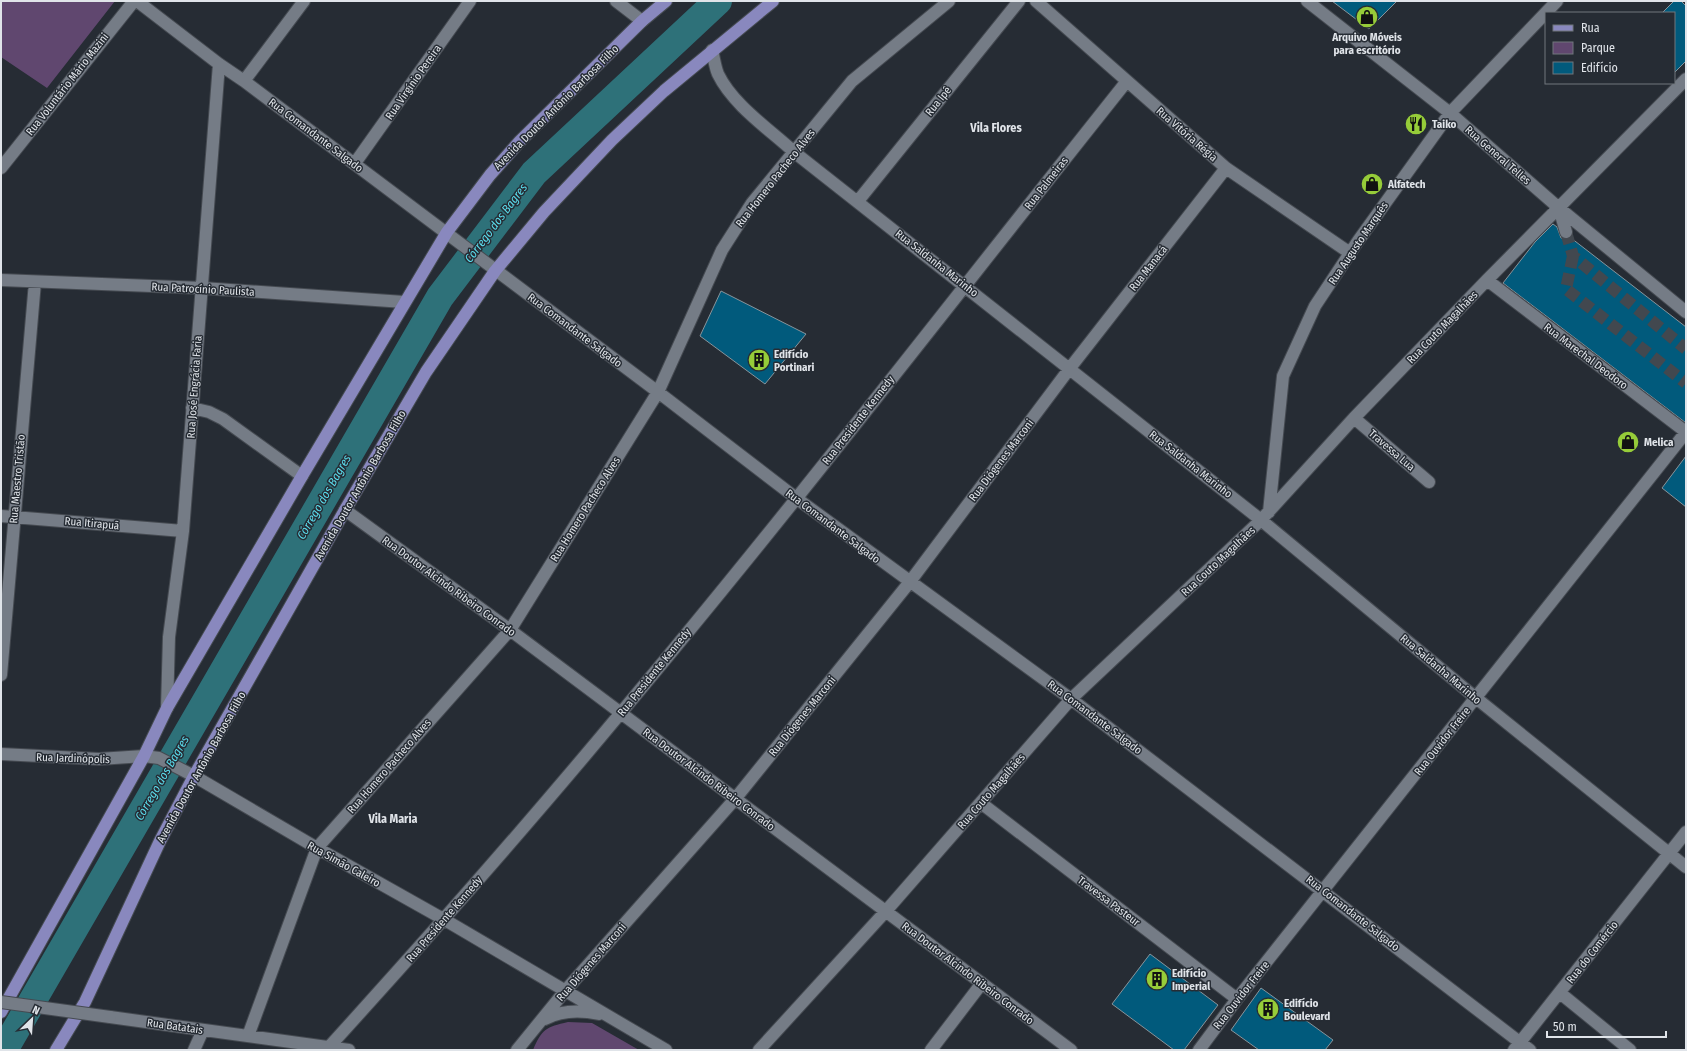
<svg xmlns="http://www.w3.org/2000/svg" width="1687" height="1051" font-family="'Fira Sans Condensed',sans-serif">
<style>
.green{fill:#60476f}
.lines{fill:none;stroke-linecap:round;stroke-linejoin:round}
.river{stroke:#2e7179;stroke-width:28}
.building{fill:#015a7c;stroke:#88949b}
.minor-tunnel{stroke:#42484f;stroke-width:12;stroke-dasharray:12 6;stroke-linecap:butt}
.minor-casing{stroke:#454a51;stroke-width:14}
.major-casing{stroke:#454a51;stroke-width:14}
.minor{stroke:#757c86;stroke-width:12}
.major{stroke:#8988be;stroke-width:12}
.minor-bridge-casing{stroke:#454a51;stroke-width:14;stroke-linecap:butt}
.minor-bridge{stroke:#757c86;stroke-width:12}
.labels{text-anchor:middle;stroke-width:3;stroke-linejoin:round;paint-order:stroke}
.poi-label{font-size:11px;font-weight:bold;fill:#e0e4e9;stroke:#262c34;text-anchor:start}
.street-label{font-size:11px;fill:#e0e4e9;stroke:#262c34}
.neighbourhood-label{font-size:12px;font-weight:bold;fill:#e0e4e9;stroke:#262c34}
.water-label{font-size:12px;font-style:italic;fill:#5bdded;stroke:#262c34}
</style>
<rect width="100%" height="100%" fill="#262c34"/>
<path class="green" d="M1,1h114l-68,87 -46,-31z
M568,1022l24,1 47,27h-106c9,-21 13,-23 35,-28z"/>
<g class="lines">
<path class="river" d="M4,1050l436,-753 94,-124 184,-172"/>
</g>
<path class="building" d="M1332,1h65l-28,28z
M1674,1h7l5,5v55l-12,12v-60h-12z
M1553,224l4,3 4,11 4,1 6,-1 115,89v96l-183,-140 32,-41z
M721,291l85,43 -41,50 -65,-48z
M1686,456v51l-24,-19z
M1150,954l68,51 -34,45h-10l-62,-46z
M1261,988l72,52 -8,10h-66l-28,-20z"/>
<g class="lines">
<path class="minor-tunnel" d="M1566,232l7,24 113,93
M1573,256l-7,33 120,94"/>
<g class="minor-casing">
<path id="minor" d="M137,1l82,63 25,17 414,311 138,106 275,201 459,351
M616,1l26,20
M1036,1l190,167 124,85
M1307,1l143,112 109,95 127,104
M712,50c2,8 3,17 6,24 15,31 51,55 76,78l467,368 215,178 210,169
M244,81l60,-80
M355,163l115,-162
M1,168l133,-167
M858,201l161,-200
M1559,208l7,24
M1,280l201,8 202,14
M1487,280l199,152
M192,408l17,4 14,7 79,57
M1354,418l75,64
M345,510l165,120 561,420
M1269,512l14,-136 32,-70 43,-65 92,-128 107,-112
M1,516l182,15
M1,675l34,-393
M167,708l2,-71 14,-106 36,-467
M1,754l98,5 45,-3 15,2 35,18 123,72 128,72 221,130
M981,803l256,196
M1560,993l70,57
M110,1017l239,33
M545,1019c17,-9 35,-9 54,-5
M248,1036l69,-188 193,-218 148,-238 64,-142 30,-47 100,-122 97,-80
M329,1047c99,-109 196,-219 290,-332 174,-207 339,-422 508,-634
M194,1050l9,-20
M517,1050l48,-59 170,-192 174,-216 161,-215 156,-200
M759,1050l127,-139 185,-212 190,-179 93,-102 133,-138 199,-201
M931,1050l51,-67
M1199,1050l38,-51 449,-567
M1514,1050l172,-218"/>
</g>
<g class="major-casing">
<path id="major" d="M1,1012l143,-256 23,-48 135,-232 145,-244 43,-57 30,-34 122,-120 24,-20
M56,1050l29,-48 75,-161 34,-65 151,-266 81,-138 69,-101 49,-59 68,-72 52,-49 109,-90"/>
</g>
<use href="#minor" class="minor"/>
<use href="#major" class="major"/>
<g class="minor-bridge-casing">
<path id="minor-bridge" d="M1,1002l109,15"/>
</g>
<use href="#minor-bridge" class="minor-bridge"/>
</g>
<defs>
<g id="shop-disc" transform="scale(1.15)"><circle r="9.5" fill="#96cc39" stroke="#262c34"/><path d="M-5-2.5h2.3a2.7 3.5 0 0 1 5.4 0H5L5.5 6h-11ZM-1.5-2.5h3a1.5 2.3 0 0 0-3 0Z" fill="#111"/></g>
<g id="restaurant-disc" transform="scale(1.15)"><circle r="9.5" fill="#96cc39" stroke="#262c34"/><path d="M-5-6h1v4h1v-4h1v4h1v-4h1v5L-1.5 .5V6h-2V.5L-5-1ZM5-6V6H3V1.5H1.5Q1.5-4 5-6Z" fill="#111"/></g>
<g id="building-disc" transform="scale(1.15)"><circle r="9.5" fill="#96cc39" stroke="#262c34"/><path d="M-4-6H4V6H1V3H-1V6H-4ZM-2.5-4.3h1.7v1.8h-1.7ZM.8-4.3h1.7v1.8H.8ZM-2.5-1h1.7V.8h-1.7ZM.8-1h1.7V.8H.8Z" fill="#111"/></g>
</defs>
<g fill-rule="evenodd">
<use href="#shop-disc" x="1367" y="17"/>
<use href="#restaurant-disc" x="1416" y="124"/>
<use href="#shop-disc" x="1372" y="184"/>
<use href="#building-disc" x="759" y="360"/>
<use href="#shop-disc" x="1628" y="442"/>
<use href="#building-disc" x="1157" y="979"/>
<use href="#building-disc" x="1268" y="1009"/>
</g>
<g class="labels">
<g class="poi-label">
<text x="1367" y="41" text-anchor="middle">Arquivo Móveis<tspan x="1367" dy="13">para escritório</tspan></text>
<text x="1432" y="128">Taiko</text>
<text x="1388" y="188">Alfatech</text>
<text x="774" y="358">Edifício<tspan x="774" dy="13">Portinari</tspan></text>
<text x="1644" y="446">Melica</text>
<text x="1172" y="977">Edifício<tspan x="1172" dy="13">Imperial</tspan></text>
<text x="1284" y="1007">Edifício<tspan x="1284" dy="13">Boulevard</tspan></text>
</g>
<g class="street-label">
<text transform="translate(413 82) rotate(-55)" y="4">Rua Virgínio Pereira</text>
<text transform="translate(67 84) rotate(-52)" y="4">Rua Voluntário Mário Mazini</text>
<text transform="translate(938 101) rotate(-51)" y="4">Rua Ipê</text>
<text transform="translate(556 107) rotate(-45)" y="4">Avenida Doutor Antônio Barbosa Filho</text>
<text transform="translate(1187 134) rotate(41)" y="4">Rua Vitória Régia</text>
<text transform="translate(316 135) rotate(37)" y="4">Rua Comandante Salgado</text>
<text transform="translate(1498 155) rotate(41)" y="4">Rua General Telles</text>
<text transform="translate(775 178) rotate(-52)" y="4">Rua Homero Pacheco Alves</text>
<text transform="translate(1046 183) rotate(-52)" y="4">Rua Palmeiras</text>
<text transform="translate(1358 243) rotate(-56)" y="4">Rua Augusto Marquês</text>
<text transform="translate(937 263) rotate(38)" y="4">Rua Saldanha Marinho</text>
<text transform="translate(1148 268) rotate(-52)" y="4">Rua Manacá</text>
<text transform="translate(203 289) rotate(3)" y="4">Rua Patrocínio Paulista</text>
<text transform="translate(1442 327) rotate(-46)" y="4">Rua Couto Magalhães</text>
<text transform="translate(575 330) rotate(37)" y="4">Rua Comandante Salgado</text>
<text transform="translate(1586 356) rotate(37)" y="4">Rua Marechal Deodoro</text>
<text transform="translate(194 387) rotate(-86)" y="4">Rua José Engrácia Faria</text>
<text transform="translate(858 420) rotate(-52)" y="4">Rua Presidente Kennedy</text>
<text transform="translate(1392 450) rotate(41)" y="4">Travessa Lua</text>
<text transform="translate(1001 460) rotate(-53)" y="4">Rua Diógenes Marconi</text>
<text transform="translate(1191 464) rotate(38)" y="4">Rua Saldanha Marinho</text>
<text transform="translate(17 479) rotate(-85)" y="4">Rua Maestro Tristão</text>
<text transform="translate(360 485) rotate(-60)" y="4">Avenida Doutor Antônio Barbosa Filho</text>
<text transform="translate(585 509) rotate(-58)" y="4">Rua Homero Pacheco Alves</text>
<text transform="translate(92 523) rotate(5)" y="4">Rua Itirapuã</text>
<text transform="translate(833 526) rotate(37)" y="4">Rua Comandante Salgado</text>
<text transform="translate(1218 561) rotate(-43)" y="4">Rua Couto Magalhães</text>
<text transform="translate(449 586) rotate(36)" y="4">Rua Doutor Alcindo Ribeiro Conrado</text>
<text transform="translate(1441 669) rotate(40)" y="4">Rua Saldanha Marinho</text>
<text transform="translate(654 672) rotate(-51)" y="4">Rua Presidente Kennedy</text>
<text transform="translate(802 716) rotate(-51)" y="4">Rua Diógenes Marconi</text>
<text transform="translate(1095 717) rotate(37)" y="4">Rua Comandante Salgado</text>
<text transform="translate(1442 741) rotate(-52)" y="4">Rua Ouvidor Freire</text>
<text transform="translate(73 758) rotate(2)" y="4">Rua Jardinópolis</text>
<text transform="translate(389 766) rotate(-49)" y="4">Rua Homero Pacheco Alves</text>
<text transform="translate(201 767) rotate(-61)" y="4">Avenida Doutor Antônio Barbosa Filho</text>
<text transform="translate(709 779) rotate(37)" y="4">Rua Doutor Alcindo Ribeiro Conrado</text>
<text transform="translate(991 791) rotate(-49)" y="4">Rua Couto Magalhães</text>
<text transform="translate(344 864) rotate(29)" y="4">Rua Simão Caleiro</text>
<text transform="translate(1109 901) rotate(37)" y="4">Travessa Pasteur</text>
<text transform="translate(1353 913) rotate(38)" y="4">Rua Comandante Salgado</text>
<text transform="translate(444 919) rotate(-49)" y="4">Rua Presidente Kennedy</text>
<text transform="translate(1592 952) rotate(-52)" y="4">Rua do Comércio</text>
<text transform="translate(591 962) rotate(-49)" y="4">Rua Diógenes Marconi</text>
<text transform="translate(968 973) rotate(37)" y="4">Rua Doutor Alcindo Ribeiro Conrado</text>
<text transform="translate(1241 995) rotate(-52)" y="4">Rua Ouvidor Freire</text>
<text transform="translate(175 1026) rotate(8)" y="4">Rua Batatais</text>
</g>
<g class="neighbourhood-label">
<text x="996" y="132">Vila Flores</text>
<text x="393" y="823">Vila Maria</text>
</g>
<g class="water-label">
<text transform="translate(496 223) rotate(-53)" y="4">Córrego dos Bagres</text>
<text transform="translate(324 497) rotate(-60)" y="4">Córrego dos Bagres</text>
<text transform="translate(162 778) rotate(-60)" y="4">Córrego dos Bagres</text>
</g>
</g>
<rect width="1687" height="1051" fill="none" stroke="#e0e4e9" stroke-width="4"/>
<rect x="1545" y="12" width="130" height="72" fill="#262c34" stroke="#70767c"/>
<rect x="1553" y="25" width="20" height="6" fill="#8988be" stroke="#70767c"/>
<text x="1581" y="32" font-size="12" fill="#e0e4e9">Rua</text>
<rect x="1553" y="42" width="20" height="12" fill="#60476f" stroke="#70767c"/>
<text x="1581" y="52" font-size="12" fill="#e0e4e9">Parque</text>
<rect x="1553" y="62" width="20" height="12" fill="#015a7c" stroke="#70767c"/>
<text x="1581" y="72" font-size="12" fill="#e0e4e9">Edifício</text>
<g transform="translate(32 1019) rotate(25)" stroke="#262c34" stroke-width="3" paint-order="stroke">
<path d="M0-3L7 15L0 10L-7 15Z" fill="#e0e4e9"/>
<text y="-6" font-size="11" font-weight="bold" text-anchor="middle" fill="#e0e4e9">N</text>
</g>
<path d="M1547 1031v6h119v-6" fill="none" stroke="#e0e4e9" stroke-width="2"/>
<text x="1553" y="1031" font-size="12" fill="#e0e4e9" stroke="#262c34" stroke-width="3" paint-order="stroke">50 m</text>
</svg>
